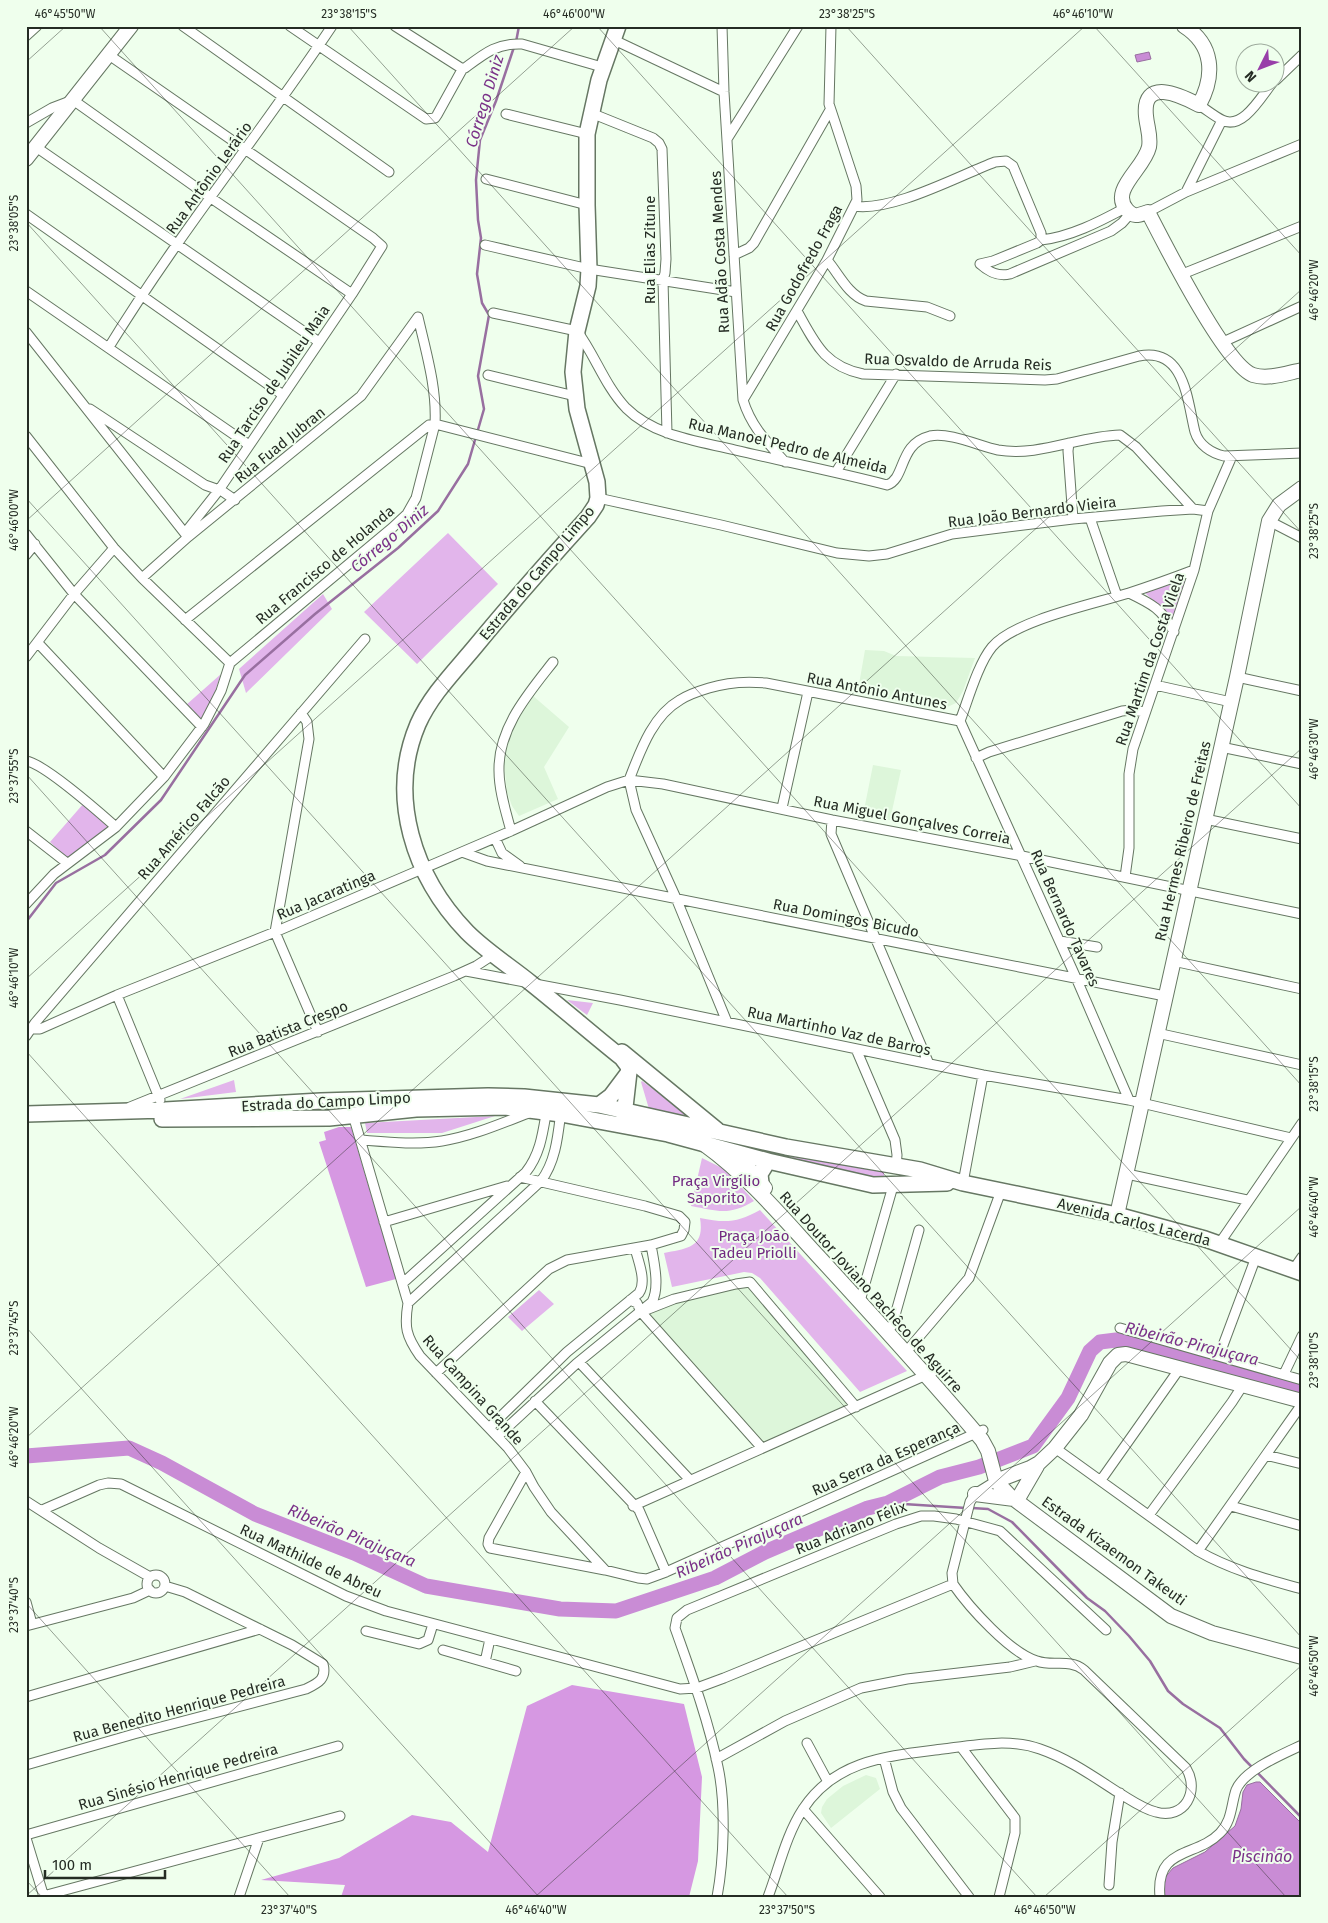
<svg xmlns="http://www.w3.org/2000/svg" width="1328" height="1923" font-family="'Fira Sans',sans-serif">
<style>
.built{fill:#ddf6da}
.green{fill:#e2b5eb}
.forest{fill:#d698e2}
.water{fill:#c98cd5;stroke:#986fa0}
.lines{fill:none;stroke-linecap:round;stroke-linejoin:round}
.stream{stroke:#986fa0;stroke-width:2.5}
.river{stroke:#c98cd5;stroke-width:15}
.street-casing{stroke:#667763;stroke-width:11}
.secondary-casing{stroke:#667763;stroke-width:16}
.primary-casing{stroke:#667763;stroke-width:18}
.street{stroke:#fff;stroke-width:9}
.secondary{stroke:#fff;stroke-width:14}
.primary{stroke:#fff;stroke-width:15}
.ticks{fill:none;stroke:#252c24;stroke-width:1;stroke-opacity:0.45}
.labels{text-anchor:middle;stroke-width:4;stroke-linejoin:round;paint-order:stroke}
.street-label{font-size:15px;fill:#252c24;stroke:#efffed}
.park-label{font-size:15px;fill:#732a82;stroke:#efffed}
.water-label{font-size:16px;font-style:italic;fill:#7a3188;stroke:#efffed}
.neatline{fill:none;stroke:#252c24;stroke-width:2}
.ticks-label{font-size:12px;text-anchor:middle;fill:#252c24}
</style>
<rect width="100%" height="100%" fill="#efffed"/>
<path class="built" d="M865,650l19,1 12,5 79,2 -12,33 -7,12 -13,6 -82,-15 -3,-4z
M532,695l37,32 -25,40 14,32 -39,17 -7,-10 -5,-14 -4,-40 13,-35z
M873,765l28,5 -11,50 -27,-5z
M749,1277l107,130 -94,41 -121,-136z
M866,1775l10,3 4,11 -49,39 -10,-15 1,-6 5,-8 16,-13z"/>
<path class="green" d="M448,533l50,51 -81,80 -53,-52z
M1187,580l-13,40 -30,-28z
M323,594l9,15 -86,84 -7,-24z
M221,674l-17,50 -18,-19z
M84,803l28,26 -44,30 -18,-17z
M567,1000l26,3 -6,12z
M234,1080l2,12 -56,7z
M642,1081l47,34v3l-40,-9 -8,-27z
M495,1116l-53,17h-75l-2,-10z
M758,1148l126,22v13z
M702,1158l24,12 28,31c-25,15 -36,10 -63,5z
M760,1210l147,161 -47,21 -100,-114 -8,-5 -8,-1 -72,15 -8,-34c23,-5 41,-5 36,-35 25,5 37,5 60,-8z
M539,1290l15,14 -32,27 -14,-14z"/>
<path class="forest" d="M339,1127h12l45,152 -30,8 -47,-145 7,-2 -2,-8z
M572,1685l112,19 18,73 -4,84 -9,36h-348l4,-12 -84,-5 78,-22 73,-43 39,7 37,30 39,-146z"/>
<path class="water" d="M1149,52l2,7 -14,3 -2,-7z
M1256,1782h4l42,42v73h-139l-2,-15 12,-14 32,-16 30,-26 6,-17 2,-17 4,-7z"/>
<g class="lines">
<path class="stream" d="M516,42l3,-16
M26,922l30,-39 49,-28 56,-55 84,-125 70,-61 83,-66 40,-37 30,-47 16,-55 -6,-33 11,-61 -7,-12 -5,-29 4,-36 -3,-18 -2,-40 4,-40 16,-39 18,-54
M888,1503l78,5
M972,1508l16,1 24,13 55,56 20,20 18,13 24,25 21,25 18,30 15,13 37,24 24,31 58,59"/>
<path class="river" d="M26,1456l103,-8 33,15 93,51 99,39 72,33 134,23 56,2 99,-33 50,-26 103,-44 20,-5 52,-26 39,-10 54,-21 35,-48 22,-47 10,-9 16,-2 143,36 43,13"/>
<g class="street-casing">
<path id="street" d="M183,26l206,146
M290,26l136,93 9,-1 2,-3 26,-47
M395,26l66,42h4c20,-15 32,-25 57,-24l80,23
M722,26l2,66 19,308c8,26 23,41 42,62
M26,36l11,-10
M612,39l112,53
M109,55l264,183 9,8 -30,48 -133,196 -34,43
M1276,80l26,-25
M1199,105c8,5 15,11 23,15 21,11 40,-25 51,-38
M591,113l62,25 6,5 3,6 4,110 -1,14 -2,7 4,153
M506,114l81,20
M26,123l26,-15 21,-8 138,98 141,96
M727,139l71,-113
M36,147l283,195
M486,179l101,26
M1186,192l36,-72
M854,206c38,6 104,-30 141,-44l11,-1 7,5 28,67v7l-4,3 -44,18 -13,3
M1148,212l38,-20 116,-48
M26,214l257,181
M1041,240c29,-3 58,-18 84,-32
M485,245l104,24 147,23
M734,255l15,-7 5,-5 76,-133
M827,260c12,14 21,35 39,41l61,6 23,9
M980,264c9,8 18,13 30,10l101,-43 11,-8 8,-9
M1180,275l122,-49
M26,291l223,154
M797,311c18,32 27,55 66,63l182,6 12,-1 82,-23c46,-9 48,44 56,76 4,13 16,21 29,24l78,-3
M493,313l84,18c18,24 28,55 49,77 28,28 72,33 109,42 51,12 102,22 152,35 19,-6 11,-41 43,-49 20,-4 49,10 68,14 41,7 81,-14 122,-15l16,12 57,62
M26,332l161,204
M1223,342l79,-36
M109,347c68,-111 151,-213 223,-321
M488,375l87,21
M743,400l84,-140 30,-60 -1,-14 -27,-82 2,-78
M90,409l115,76 17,6 13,9
M26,436l88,112 28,30 88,85
M1069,443l-1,8 5,68
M836,472l60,-98
M598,498l123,27 116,28 32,3 18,-2 65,-20 121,-15 89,-8 31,-2 15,2
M1090,518l27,78
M1269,521l33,17
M26,534l48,60 128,133
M26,555l9,-11
M142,578l46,-41 173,-141 57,-79
M1129,593c23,11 33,16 45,39
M185,620l244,-195 6,-1 157,40
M38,643l126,134
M26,657l48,-63 40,-46
M1237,677l65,14
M1155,685l76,17
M301,713l6,9 2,17 -34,193 43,100
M960,721l117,259 52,120
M960,721c8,-21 18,-57 32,-74 23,-27 102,-43 137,-54 22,-7 44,-15 65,-23
M1221,747l81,17
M976,758l13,-6 133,-41 10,-1 13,2
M26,761c18,2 74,52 90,66
M629,780c11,-28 23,-64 51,-80 9,-6 19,-9 29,-12 19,-6 36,-7 57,-5l194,38
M629,780l7,30 40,88 51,124
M782,808l26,-116
M1205,819l97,20
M832,820l-1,14 98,230
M26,831l41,32
M511,831c-5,-19 -12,-40 -12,-60 -1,-43 29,-77 54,-109
M495,838l7,15 18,13
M462,852l25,9 20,4 658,131
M1125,877l4,-29v-74l4,-25 61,-179 14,-59 24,-55
M26,904l28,-30 62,-47 48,-50 40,-53 17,-33 9,-28 162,-135 15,-14 9,-16 19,-74c2,-36 -9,-72 -17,-107
M1060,941l37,6
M1173,961l129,28
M466,971l154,29 363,75 146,25 162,38
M117,995l43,105
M32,1029h8l77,-34 158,-63 236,-101 96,-44 22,-7 34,4 169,36 190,36 280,58
M1157,1033l145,32
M26,1036l9,-13 330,-384
M856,1049l39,91 2,15 -1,12
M130,1107l324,-131 22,-10 20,-13
M353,1115l55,188c-4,24 -2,33 12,53l88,92 18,24 8,15 17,25 54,58
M361,1140c26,2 55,5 81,1 31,-5 60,-18 89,-29
M1127,1174l120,26
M963,1183l20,-108
M384,1222l123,-36
M1219,1244l83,-121
M1293,1270l9,-13
M403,1283l123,-111c15,-19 17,-41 21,-64
M630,1300l7,3 4,9 121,136
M860,1301l33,-115
M408,1303l133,-122c15,-20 17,-46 20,-70
M641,1312l33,-13 62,-15 14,-2 106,125
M892,1326l27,-96
M1120,1328l182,52
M906,1352l63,-74 32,-87
M1219,1356l37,-99
M579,1362l111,118
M436,1373l113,-104 18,-9 84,-15 30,-9 3,-6 1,-8 -6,-6 -34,-10 -125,-29
M1284,1374l18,-38
M535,1401l104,109 27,62
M490,1427l77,-75 72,-59c8,-12 -1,-32 -4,-45
M498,1436l78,-72 76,-62c8,-15 2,-40 -1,-57
M1055,1448l143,103c33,19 68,28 104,38
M1266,1455l36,9
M526,1472l-37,66 -1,6 2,4 115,22 33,8 9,1 19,-7 317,-142
M1101,1480l79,-112
M26,1501l73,47 51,29
M633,1506l300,-134
M1231,1506l71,20
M42,1510l57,-25 9,-2 13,1 225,112 40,15 294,78 17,-1 27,-10 229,-94
M1149,1515l83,-113 11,-17
M1198,1551l104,-147
M147 1584a9 9 0 1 1 18 0a9 9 0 1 1-18 0Z
M26,1602l6,22
M26,1626l107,-28 17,-8
M366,1631l53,13 9,-4 5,-16
M443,1650l73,21
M485,1662l5,-23
M26,1697l234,-68
M807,1743l21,39
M961,1747l54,71v15l-16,64
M884,1758l9,34 8,16 68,89
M716,1759l69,-38 76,-33 46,-9 103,-12 25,-6
M26,1765l108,-31 172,-45c12,-6 21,-10 17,-25l-31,-19 -107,-53 -20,-6
M803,1809l77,88
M26,1835l312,-89
M26,1838l18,59
M1109,1885l3,-43 8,-49
M43,1896l297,-80
M239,1897l20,-59
M717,1897c7,-38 9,-93 1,-130 -10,-48 -27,-94 -43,-139l2,-10 10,-8 209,-86 25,-8h13l22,3 44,12 106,99
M768,1897c11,-29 18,-62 35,-88 33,-50 86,-53 140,-60 31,-4 67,-11 97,0 29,10 54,28 79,44 12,7 24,16 37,19 29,8 44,-21 30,-44l-102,-98c-15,-12 -31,-3 -47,-9 -27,-8 -68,-54 -84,-77l-1,-11 18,-71 5,-8 21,-13
M1160,1897c-5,-51 36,-39 60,-64 12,-12 11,-28 16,-43 8,-20 47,-36 66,-45"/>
</g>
<g class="secondary-casing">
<path id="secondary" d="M1184,26c30,19 31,50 15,79 -19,-10 -57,-28 -53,11 1,11 5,20 3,31 -5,22 -40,43 -22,63 7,8 12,5 21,2 15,29 78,154 105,163 15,5 34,-2 49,-5
M26,159l105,-133
M705,1145c43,31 78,73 113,111 56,61 111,121 164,184l6,11 8,30 14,15 161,120 41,17 90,24
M735,1152l30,36
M1117,1215l120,-538 32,-156 10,-16 23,-17
M996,1481l34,-13 9,-5 16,-15 26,-33 29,-52 8,-8 8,-1 176,47
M975,1494l39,5
M1019,1497l18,-31"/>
</g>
<g class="primary-casing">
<path id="primary" d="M618,26l-19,54 -12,54v71l2,64 -1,17 -11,45 -4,41 4,37 20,73 1,16 -2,7 -8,12c-39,43 -77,86 -114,131 -20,24 -43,47 -56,76 -31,73 -4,153 49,208 20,20 43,34 65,52 30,24 60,50 90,74l6,8 1,6 -6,53
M622,1052l95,78
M599,1105l12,-9 18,-24
M26,1114l139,-4 156,-9 167,-5 36,1 75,8 187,42 134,23 43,13 154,32 88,24 97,34
M162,1119l167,-1 87,-9 89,-2 56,7 107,20 100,27 105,24 74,-2
M761,1183l-1,-9 8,-13"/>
</g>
<use href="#street" class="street"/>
<use href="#secondary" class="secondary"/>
<use href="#primary" class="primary"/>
</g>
<path class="ticks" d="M99,26l1203,1336M348,26l954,1060M597,26l705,783M846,26l456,507M1094,26l208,230M26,62l40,-36M26,222l1276,1416M26,498l1260,1399M26,521l549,-495M26,774l1011,1123M26,979l1059,-953M26,1051l762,846M26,1327l513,570M26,1438l1276,-1149M26,1603l264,294M26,1880l16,17M26,1896l1276,-1148M535,1897l767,-691M1044,1897l258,-232"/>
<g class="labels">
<g class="street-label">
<text transform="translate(209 178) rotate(-54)" y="5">Rua Antônio Lerário</text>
<text transform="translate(650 250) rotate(-90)" y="5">Rua Elias Zitune</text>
<text transform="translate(720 252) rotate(-93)" y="5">Rua Adão Costa Mendes</text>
<text transform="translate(804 268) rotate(-61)" y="5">Rua Godofredo Fraga</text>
<text transform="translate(958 362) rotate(2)" y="5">Rua Osvaldo de Arruda Reis</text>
<text transform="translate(274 384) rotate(-56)" y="5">Rua Tarciso de Jubileu Maia</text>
<text transform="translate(280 445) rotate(-39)" y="5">Rua Fuad Jubran</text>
<text transform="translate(788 446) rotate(13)" y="5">Rua Manoel Pedro de Almeida</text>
<text transform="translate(1032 512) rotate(-7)" y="5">Rua João Bernardo Vieira</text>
<text transform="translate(325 565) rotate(-40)" y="5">Rua Francisco de Holanda</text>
<text transform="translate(537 573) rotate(-50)" y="5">Estrada do Campo Limpo</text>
<text transform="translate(1150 659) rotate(-71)" y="5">Rua Martim da Costa Vilela</text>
<text transform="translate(877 691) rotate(11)" y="5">Rua Antônio Antunes</text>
<text transform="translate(912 820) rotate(11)" y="5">Rua Miguel Gonçalves Correia</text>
<text transform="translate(184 828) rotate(-49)" y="5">Rua Américo Falcão</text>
<text transform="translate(1183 841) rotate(-77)" y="5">Rua Hermes Ribeiro de Freitas</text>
<text transform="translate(326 895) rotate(-23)" y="5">Rua Jacaratinga</text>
<text transform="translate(846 918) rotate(11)" y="5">Rua Domingos Bicudo</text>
<text transform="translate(1065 918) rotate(66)" y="5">Rua Bernardo Tavares</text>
<text transform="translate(288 1029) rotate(-22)" y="5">Rua Batista Crespo</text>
<text transform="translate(839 1031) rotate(12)" y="5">Rua Martinho Vaz de Barros</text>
<text transform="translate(326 1102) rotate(-3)" y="5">Estrada do Campo Limpo</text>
<text transform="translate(1134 1222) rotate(14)" y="5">Avenida Carlos Lacerda</text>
<text transform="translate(871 1292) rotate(48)" y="5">Rua Doutor Joviano Pachêco de Aguirre</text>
<text transform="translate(473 1390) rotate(48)" y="5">Rua Campina Grande</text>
<text transform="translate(886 1459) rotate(-24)" y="5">Rua Serra da Esperança</text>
<text transform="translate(851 1528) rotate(-22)" y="5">Rua Adriano Félix</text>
<text transform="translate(1114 1551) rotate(36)" y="5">Estrada Kizaemon Takeuti</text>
<text transform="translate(311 1561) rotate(25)" y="5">Rua Mathilde de Abreu</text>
<text transform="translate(179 1709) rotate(-15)" y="5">Rua Benedito Henrique Pedreira</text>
<text transform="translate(178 1777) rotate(-16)" y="5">Rua Sinésio Henrique Pedreira</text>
</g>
<g class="park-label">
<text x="716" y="1186">Praça Virgílio<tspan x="716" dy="17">Saporito</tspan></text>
<text x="754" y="1241">Praça João<tspan x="754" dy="17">Tadeu Priolli</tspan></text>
</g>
<g class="water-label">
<text transform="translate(484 101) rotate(-73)" y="6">Córrego Diniz</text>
<text transform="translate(389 538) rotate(-40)" y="6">Córrego Diniz</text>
<text transform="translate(1192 1343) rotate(14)" y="6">Ribeirão Pirajuçara</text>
<text transform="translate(352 1535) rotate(23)" y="6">Ribeirão Pirajuçara</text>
<text transform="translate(739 1545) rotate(-24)" y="6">Ribeirão Pirajuçara</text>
<text x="1262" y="1862">Piscinão</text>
</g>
</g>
<rect width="1328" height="1923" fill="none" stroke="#efffed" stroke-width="55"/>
<g transform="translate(1260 68) rotate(228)"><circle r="24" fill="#efffed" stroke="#9eab9d"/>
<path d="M0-4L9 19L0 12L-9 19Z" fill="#983ea9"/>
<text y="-8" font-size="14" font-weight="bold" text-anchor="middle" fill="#252c24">N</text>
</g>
<path d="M45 1870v8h120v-8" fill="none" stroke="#252c24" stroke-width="2.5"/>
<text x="52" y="1870" font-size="15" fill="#252c24" stroke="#efffed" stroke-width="4" paint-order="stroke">100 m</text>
<rect x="28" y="28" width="1272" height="1868" class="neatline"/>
<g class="ticks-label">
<text x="65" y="18">46°45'50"W</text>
<text x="349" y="18">23°38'15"S</text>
<text x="574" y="18">46°46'00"W</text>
<text x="847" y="18">23°38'25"S</text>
<text x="1083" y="18">46°46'10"W</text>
<text transform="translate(14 223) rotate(-90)" y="4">23°38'05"S</text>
<text transform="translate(1314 290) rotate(-90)" y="4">46°46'20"W</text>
<text transform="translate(14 520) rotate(-90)" y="4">46°46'00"W</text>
<text transform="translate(1314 531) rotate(-90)" y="4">23°38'25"S</text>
<text transform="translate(1314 749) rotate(-90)" y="4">46°46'30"W</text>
<text transform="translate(14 776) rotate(-90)" y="4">23°37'55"S</text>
<text transform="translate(14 978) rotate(-90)" y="4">46°46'10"W</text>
<text transform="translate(1314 1084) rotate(-90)" y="4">23°38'15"S</text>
<text transform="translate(1314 1207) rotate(-90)" y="4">46°46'40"W</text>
<text transform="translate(14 1328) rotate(-90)" y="4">23°37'45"S</text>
<text transform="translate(1314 1360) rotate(-90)" y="4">23°38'10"S</text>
<text transform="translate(14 1437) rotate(-90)" y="4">46°46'20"W</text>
<text transform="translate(14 1605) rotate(-90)" y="4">23°37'40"S</text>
<text transform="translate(1314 1666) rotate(-90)" y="4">46°46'50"W</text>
<text x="289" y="1914">23°37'40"S</text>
<text x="536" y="1914">46°46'40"W</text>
<text x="787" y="1914">23°37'50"S</text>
<text x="1045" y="1914">46°46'50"W</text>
</g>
</svg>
